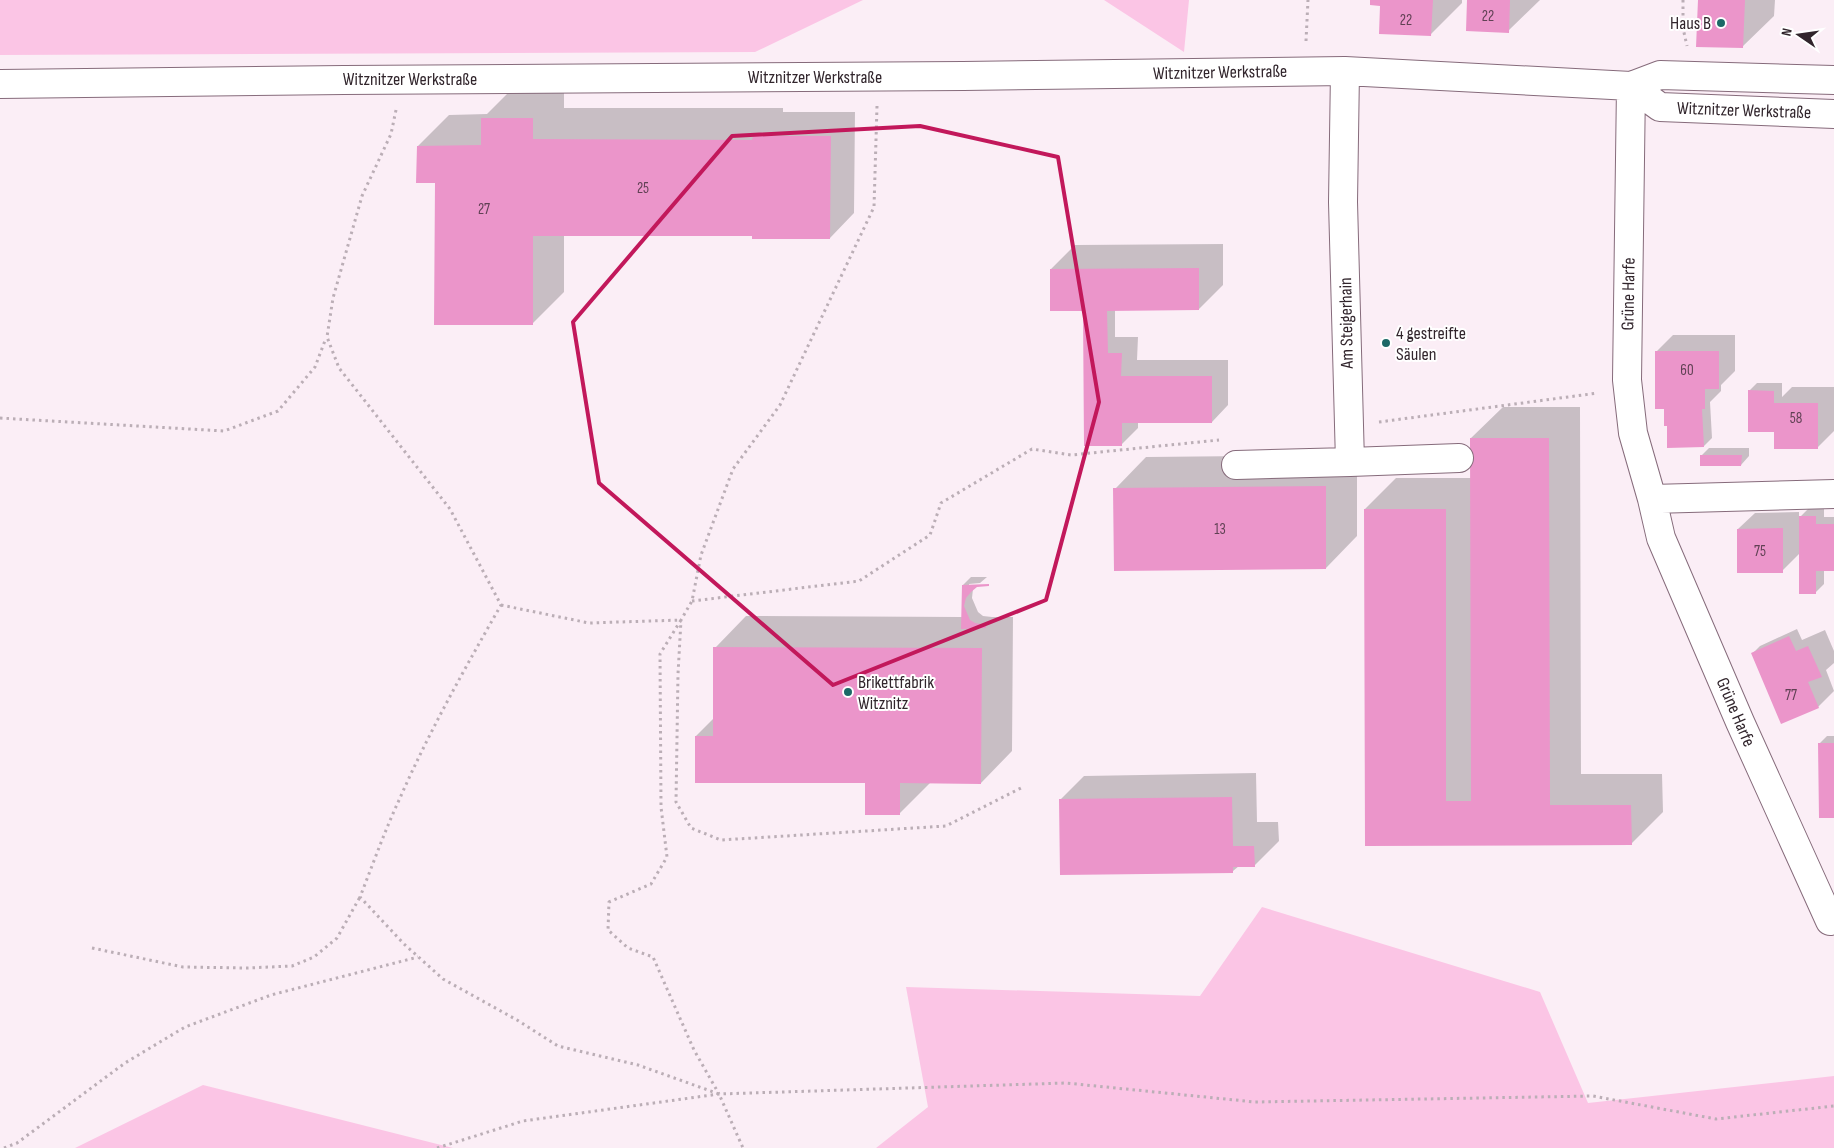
<svg xmlns="http://www.w3.org/2000/svg" width="1834" height="1148" font-family="'Sofia Sans Condensed',sans-serif">
<style>
.green{fill:#fbc5e5}
.shadow{fill:#0003}
.building{fill:#eb95ca}
.lines{fill:none;stroke-linecap:round;stroke-linejoin:round}
.minor-casing{stroke:#866b7b;stroke-width:30}
.path{stroke:#bbaeb6;stroke-width:3;stroke-dasharray:2.5 4;stroke-linecap:butt}
.minor{stroke:#fff;stroke-width:28}
.marked{fill:none;stroke:#c2185b;stroke-width:4;stroke-linejoin:round}
.poi-dot{fill:#1c6967;stroke:#fff;stroke-width:2}
.labels{text-anchor:middle;stroke-width:4;stroke-linejoin:round;paint-order:stroke}
.number-label{font-size:15px;fill:#604154}
.poi-label{font-size:18px;fill:#31252c;stroke:#fff;text-anchor:start}
.street-label{font-size:18px;fill:#31252c;stroke:#fff}
</style>
<rect width="100%" height="100%" fill="#fbeef6"/>
<path class="green" d="M0,0h863l-108,52 -755,3z
M1104,0h85l-5,52z
M1262,907l278,85 48,111 246,-27v72h-958l52,-41 -22,-120 294,9z
M203,1085l250,63h-378z"/>
<path class="shadow" d="M1371,0h91v3l-31,31z
M1468,0h72l-32,31z
M1699,0h76l-1,16 -32,31z
M514,87h50v21h219v4h72l-1,101 -24,25 -76,-4h-190v58l-32,32 -96,-142 -18,-36 31,-31 38,-1z
M1223,244v41l-24,24 -84,1v27h23l-1,23h91v45l-16,17h-74v6l-17,17 -36,-133 -34,-43 24,-24z
M1673,335h62v36l-14,14v6l-11,11 2,36 -8,8 -36,-21 -12,-73z
M1757,383h25v14l10,-10h42v44l-17,17 -41,-19 -27,-38z
M1503,407h77l1,367h81l1,38 -32,32 -265,1 -1,-336 31,-31h75v-40z
M1709,448h40v8l-8,9 -40,-9z
M1357,455v81l-31,32 -211,-79 31,-32z
M1808,509h16v8h10v53h-10v14l-8,8 -16,-39 -18,18 -44,-42 17,-16 44,-1v6z
M971,577h16l-7,6 -11,1v2l4,3 -1,9 6,14 5,4 9,1h21l-1,134 -31,32 -50,-1 -32,32 -33,-32 -170,-46 18,-18 1,-70 31,-32 217,1v-32z
M1797,629l5,11 23,-10 9,21v12l-8,7 8,21 -16,16 -66,-53 8,-8z
M1827,736h7v80l-15,-72z
M1256,773l1,49h21l1,19 -25,25h-15l-6,5 -173,-71 24,-24z"/>
<path class="building" d="M1370,0h63l-2,36 -52,-2 1,-28 -10,-1z
M1467,0h43l-1,33 -43,-2z
M1698,0h47l-2,48 -47,-1z
M481,118h52v21l219,1 1,-4h78l-1,103h-78v-3h-219v89h-99l1,-142h-19l1,-37 64,-1z
M1199,268v42l-92,1 1,42h14l-1,23h91v47h-90v23h-38l-1,-135h-33v-42z
M1655,351h64v38h-14v20h-3l2,38 -37,1v-22h-3v-17h-9z
M1748,390l26,1v12h44v46h-44v-17h-26z
M1470,438h79l1,367h81l1,40 -267,1 -1,-337h82v292h25z
M1700,455h42l-1,11h-41z
M1326,486v83l-212,2 -1,-83z
M1799,516h17v8h18v47h-18v23h-17z
M1783,528v45h-46v-44z
M989,584v2l-12,1 -6,5 -5,6 -2,8 6,14 5,3 11,2v3l-25,1 1,-44z
M1789,636l7,15 12,-5 14,31 -14,5 11,26 -38,16 -30,-71z
M713,647l269,1 -1,136 -81,-1v32h-35v-32h-170v-47h18z
M1818,743h16v75h-15z
M1232,797l1,49h21l1,21h-22v6l-173,2 -1,-76z"/>
<g class="lines">
<g class="minor-casing">
<path id="minor" d="M0,84l344,-4 619,-4 382,-5 286,15 29,-11 174,5
M1631,86l-4,294 6,53 19,66 182,-5
M1631,86l29,21 174,7
M1350,462l109,-4
M1236,465l114,-3 -7,-260 2,-131
M1652,499l9,39 79,184 90,199"/>
</g>
<path class="path" d="M1683,0v28l4,18
M1306,41l2,-41
M877,106l-3,101 -94,198 -47,64 -32,86 -9,46 -11,19 -3,54 -2,128 15,26 30,12 225,-14 75,-38
M396,110l-5,24 -29,62 -29,102 -6,39 12,31 111,141 51,96c-36,63 -72,127 -101,193 -15,32 -27,66 -40,99l44,47 39,35 74,41 41,26 80,19 81,29 24,54
M0,418l224,13 54,-20 37,-44 11,-29
M1379,422l219,-29
M692,601l167,-20 71,-46 11,-32 91,-54 39,6 148,-15
M501,605l88,18 92,-3
M681,620l-21,34 1,153 6,50 -16,27 -42,18 -1,28 20,18 25,9 41,93 25,44
M92,948l91,19 64,1 45,-2 22,-9 23,-19 23,-41
M4,1148l13,-5 108,-80 60,-36 86,-32 147,-38
M437,1148l86,-27 196,-27 347,-11 189,19 338,-6 123,23 118,-13"/>
<use href="#minor" class="minor"/>
</g>
<path class="marked" d="M920,126l138,31 41,245 -53,198 -213,85 -234,-202 -26,-161 159,-186z"/>
<g class="poi-dot">
<circle cx="1721" cy="23" r="5"/>
<circle cx="1386" cy="343" r="5"/>
<circle cx="848" cy="692" r="5"/>
</g>
<g class="labels">
<g class="number-label">
<text x="1488" y="21">22</text>
<text x="1406" y="25">22</text>
<text x="643" y="193">25</text>
<text x="484" y="214">27</text>
<text x="1687" y="375">60</text>
<text x="1796" y="423">58</text>
<text x="1220" y="534">13</text>
<text x="1760" y="556">75</text>
<text x="1791" y="700">77</text>
</g>
<g class="poi-label">
<text x="1711" y="29" text-anchor="end">Haus B</text>
<text x="1396" y="339">4 gestreifte<tspan x="1396" dy="21">Säulen</tspan></text>
<text x="858" y="688">Brikettfabrik<tspan x="858" dy="21">Witznitz</tspan></text>
</g>
<g class="street-label">
<text transform="translate(1220 72) rotate(-1)" y="6">Witznitzer Werkstraße</text>
<text x="815" y="83">Witznitzer Werkstraße</text>
<text x="410" y="85">Witznitzer Werkstraße</text>
<text transform="translate(1744 110) rotate(2)" y="6">Witznitzer Werkstraße</text>
<text transform="translate(1628 294) rotate(-89)" y="6">Grüne Harfe</text>
<text transform="translate(1346 323) rotate(-91)" y="6">Am Steigerhain</text>
<text transform="translate(1736 712) rotate(67)" y="6">Grüne Harfe</text>
</g>
</g>
<g transform="translate(1799 35) rotate(283)" stroke="#ffffff" stroke-width="4" paint-order="stroke">
<path d="M0-4L9 19L0 12L-9 19Z" fill="#31252c"/>
<text y="-8" font-size="14" font-weight="bold" text-anchor="middle" fill="#31252c">N</text>
</g>
</svg>
